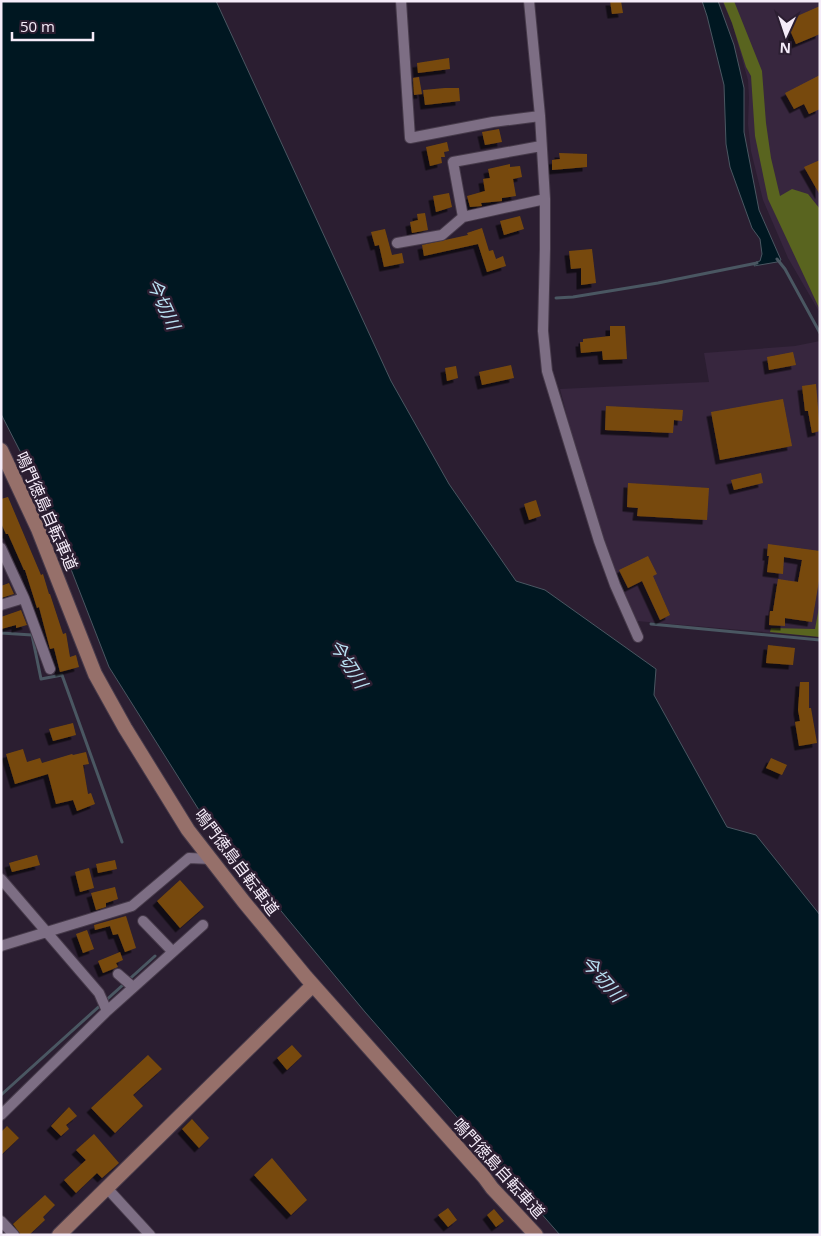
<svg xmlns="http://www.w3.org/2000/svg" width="821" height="1236" font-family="'Open Sans','Noto Sans JP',sans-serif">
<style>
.built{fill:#37263e}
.forest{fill:#59641f}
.water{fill:#001721;stroke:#4a5762}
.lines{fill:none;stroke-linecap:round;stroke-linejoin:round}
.stream{stroke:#4a5762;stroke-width:3}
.building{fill:#774a0e;filter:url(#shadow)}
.street-casing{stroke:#463a4a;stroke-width:12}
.secondary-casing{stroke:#463a4a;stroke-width:16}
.street{stroke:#7d6e84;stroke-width:10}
.secondary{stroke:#96706a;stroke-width:14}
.labels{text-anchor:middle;stroke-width:5;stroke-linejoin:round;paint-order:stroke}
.street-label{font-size:16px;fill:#f5ecf9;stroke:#2b1e31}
.water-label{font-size:18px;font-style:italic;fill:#bae2f4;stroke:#2b1e31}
</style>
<defs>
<filter id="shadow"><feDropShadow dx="-4.5" dy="4.5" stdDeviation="0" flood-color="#0009"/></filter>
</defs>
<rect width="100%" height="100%" fill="#2b1e31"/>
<path class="built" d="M722,1h98v312l-32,-55 -25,-58 -12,-49 -3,-27 1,-26 -1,-18 -16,-57z
M820,341v296l-183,-16 -36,-84 -22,-74 -19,-74 149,-7 -5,-29 91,-7z"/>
<path class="forest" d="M723,1h11l28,70 4,52 5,35 9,38 12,-7 16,5 12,15v101l-52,-111 -13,-63 -4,-60 -5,-9 -14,-44z
M820,602v35l-50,-5 1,-4 44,1z"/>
<path class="water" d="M1,1h215l175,380 58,103 67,97 29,9 111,79 -2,26 73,132 29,8 64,80v320h-260l-195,-223 -103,-124 -19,-8 -134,-213 -68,-175 -40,-78z
M702,1h16l16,44 10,43v44l15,78 22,50 -4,2 -23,4 2,-4 4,-1 2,-7 -2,-15 -8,-11 -22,-61 -4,-23 -2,-59 -17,-69z"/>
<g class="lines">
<path class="stream" d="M777,259l8,10 35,64
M556,298l17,-1 85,-14 99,-20
M651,624l169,16
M1,633l31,2 9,44 21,-4 60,167
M1,1095l154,-139"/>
</g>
<path class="building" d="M610,1h11l2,12 -11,1z
M820,6v28l-24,10 -10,-23z
M449,58l1,11 -32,4 -1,-10z
M820,75v34l-11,5 -5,-10 -10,5 -9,-16z
M419,77l3,17 -8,1 -1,-17z
M445,88h14l1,13 -35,4 -2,-15z
M499,129l3,13 -17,3 -3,-13z
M447,142l2,9 -5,1 1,5h-4l1,6 -12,3 -4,-19z
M559,153l28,1v13l-35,3v-10l8,-1z
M820,160v35l-16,-28z
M510,164v3l10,-1 2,11 -9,2 3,17 -14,2v3l-21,2 1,3 -12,1 -3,-11 18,-5 -2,-12 7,-1 -2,-9z
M449,193l3,14 -16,5 -3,-16z
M425,213l3,17 -16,3 -2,-11 8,-2 -1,-6z
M520,216l4,13 -20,6 -4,-14z
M482,228l7,23 4,-1 3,9 7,-3 3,10 -19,6 -9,-28 -54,12 -2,-11 46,-10 -1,-2z
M385,229l7,26 10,-2 2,10 -20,4 -5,-22 -4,1 -4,-14z
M592,249l4,34 -15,2v-17l-10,1 -2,-18z
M610,326h15l2,33 -24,1 -1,-9 -21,2 -1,-11h3v-3l27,-3z
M793,352l3,13 -27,5 -2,-13z
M511,365l3,13 -32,7 -3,-13z
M456,366l2,12 -11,3 -2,-13z
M816,384l4,47 -8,2 -4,-22h-3l-3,-25z
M783,399l9,47 -72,14 -9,-48z
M606,406l77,4 -1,11 -8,-1 -1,13 -68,-3z
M761,473l2,10 -29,7 -3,-10z
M628,483l81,5 -2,32 -70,-4 1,-8 -11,-1z
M8,497l33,78 2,-1 6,20h1l13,40 3,-1 4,24 6,-2 3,12 -19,5 -6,-24 -4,1 -11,-42 -2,1 -12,-38h-1l-16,-36h-2l-5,-11v-24z
M536,500l5,16 -12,4 -5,-16z
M768,544l52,7v24l-8,47 -27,-4v8l-16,-1 1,-14h3l5,-32 20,3 4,-22 -18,-3 -1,17 -16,-2 2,-16h-2z
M648,556l9,18 -4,2 17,39 -10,5 -18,-39 -14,7 -9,-18z
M9,583l5,11 -13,4v-12z
M21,610l6,15 -11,3v-3l-15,4v-12z
M768,645l27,3 -2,17 -27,-2z
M800,682h9v26h2l6,35 -18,3 -4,-24 5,-1 -2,-11z
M73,723l3,12 -23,6 -4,-12z
M23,749l4,13 13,-4 2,5 30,-9 1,1 13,-3 3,12 -6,1 5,29 3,-1 4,11 -18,7 -4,-11 -17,4 -8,-30 -33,10 -9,-30z
M771,758l16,7 -5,10 -16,-7z
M37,855l3,10 -28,7 -3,-9z
M115,860l2,9 -19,4 -2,-9z
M89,868l5,20 -14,4 -5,-20z
M180,880l24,27 -24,21 -23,-27z
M115,887l3,12 -12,4v4l-10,3 -5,-17z
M126,916l10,32 -11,4 -7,-18 -5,1 -3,-9 -15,4 -1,-5z
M87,930l7,19 -11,4 -7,-19z
M120,952l3,8 -7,3 2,4 -15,6 -5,-12z
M292,1045l10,11 -15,14 -10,-12z
M148,1055l14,14 -29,26 10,11 -28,27 -24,-25z
M69,1107l8,9 -11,9 3,4 -8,7 -10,-10z
M192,1119l17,19 -10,10 -17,-19z
M7,1126l12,12 -18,17v-23z
M94,1134l25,29 -17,15 -5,-5 -21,20 -12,-13 22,-20 -10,-10z
M272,1158l35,42 -16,15 -37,-40z
M45,1195l10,10 -12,12 2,3 -16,15h-8l-8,-11z
M448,1208l9,12 -9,7 -10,-12z
M494,1209l10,12 -8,6 -9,-12z"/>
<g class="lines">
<g class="street-casing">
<path id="street" d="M401,1l9,137 83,-16 47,-6
M529,1l11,115 5,83v50l-2,82 4,40 52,170 16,44 23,52
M463,217l-10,-55 88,-16
M397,243l45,-8 21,-18 82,-18
M1,548l23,50 26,71
M1,605l23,-7
M1,879l98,114 8,18
M143,921l30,31
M1,946l131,-40 57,-48 22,1
M118,974l15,13
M1,1115l106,-104 96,-86
M106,1187l44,48
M1,1221l13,14"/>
</g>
<g class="secondary-casing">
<path id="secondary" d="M1,450l37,79 57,145 30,54 63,102 56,72 62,75 178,200 8,11 44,47
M59,1235l254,-250"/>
</g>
<use href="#street" class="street"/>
<use href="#secondary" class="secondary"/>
</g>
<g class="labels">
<g class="street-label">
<text transform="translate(47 511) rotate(66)" y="6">鳴門徳島自転車道</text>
<text transform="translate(237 862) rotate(53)" y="6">鳴門徳島自転車道</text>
<text transform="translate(499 1168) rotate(48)" y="6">鳴門徳島自転車道</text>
</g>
<g class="water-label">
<text transform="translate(163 304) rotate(65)" y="6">今切川</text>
<text transform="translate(348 664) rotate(58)" y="6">今切川</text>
<text transform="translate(602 979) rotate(49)" y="6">今切川</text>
</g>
</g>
<rect width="821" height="1236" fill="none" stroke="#f5ecf9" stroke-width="5"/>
<g transform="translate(786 35) rotate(183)" stroke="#2b1e31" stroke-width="4" paint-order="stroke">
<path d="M0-4L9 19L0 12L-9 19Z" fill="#f5ecf9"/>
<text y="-8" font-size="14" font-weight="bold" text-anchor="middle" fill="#f5ecf9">N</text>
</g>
<path d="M12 32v8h81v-8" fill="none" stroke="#f5ecf9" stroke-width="2.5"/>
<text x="20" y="32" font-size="15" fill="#f5ecf9" stroke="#2b1e31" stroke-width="4" paint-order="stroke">50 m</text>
</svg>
